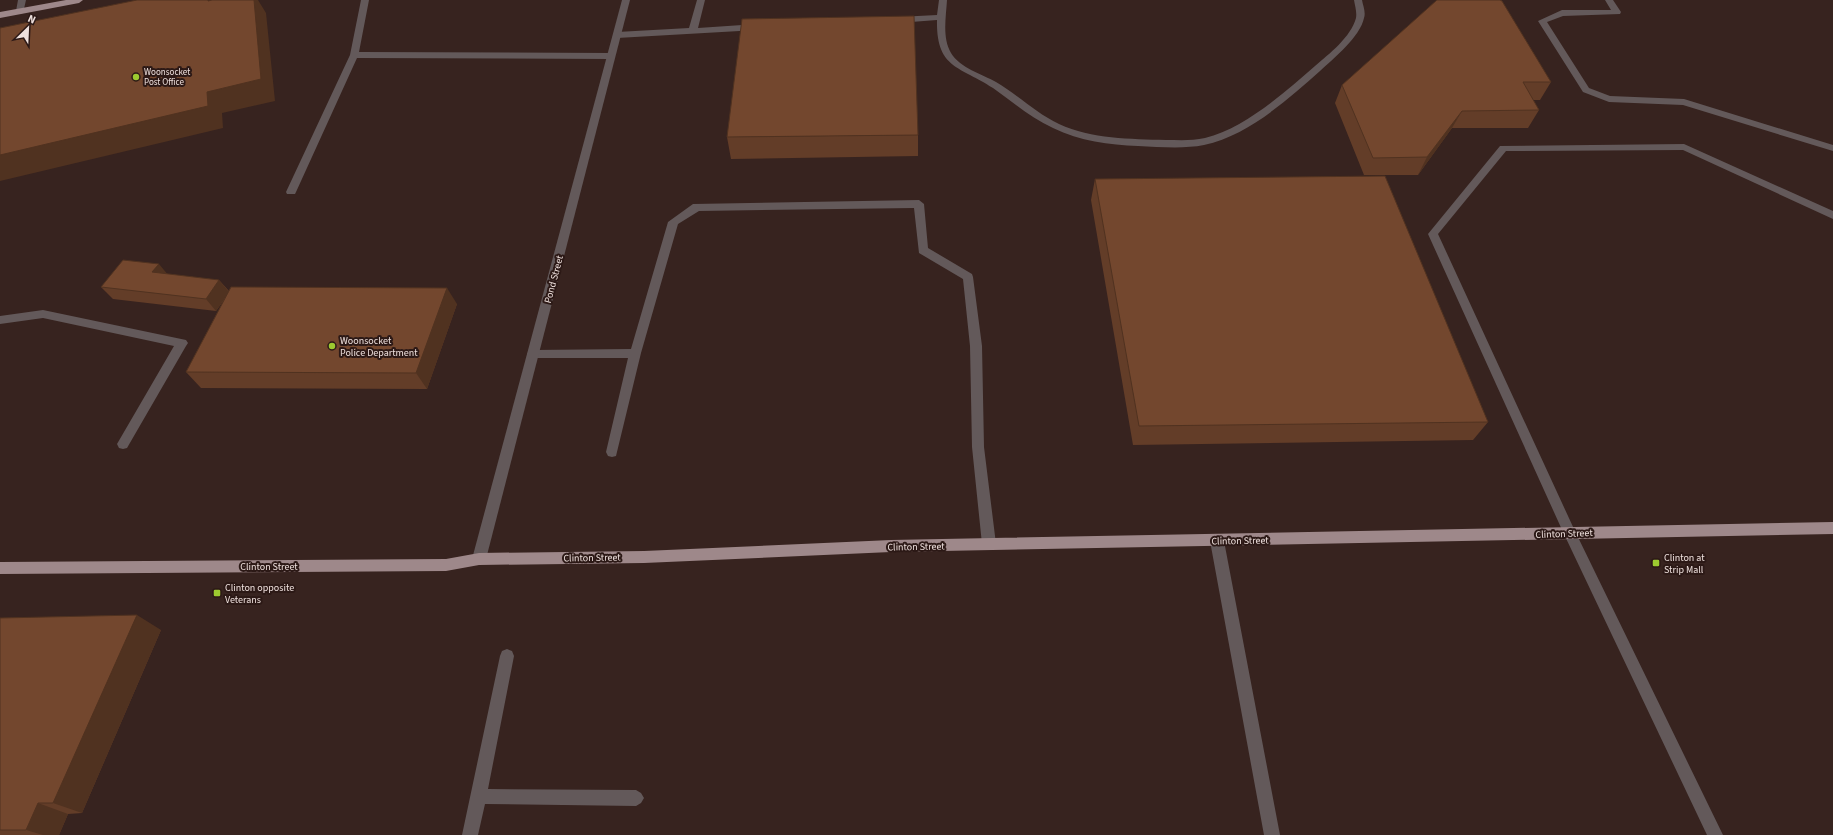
<svg xmlns="http://www.w3.org/2000/svg" width="1833" height="835" font-family="'Source Sans 3',sans-serif">
<style>
.lines{fill:none;stroke-linecap:round;stroke-linejoin:round}
.lane{fill:#63595a;fill-rule:evenodd}
.street{fill:#63595a;fill-rule:evenodd}
.primary{fill:#9e888a;fill-rule:evenodd}
.wall{fill:#633d28}
.shaded-wall{fill:#503220}
.building{fill:#73472e;stroke:#503220}
.poi-dot{fill:#9dca30;stroke:#2c1916;stroke-width:1.5}
.labels{text-anchor:middle;stroke-width:4;stroke-linejoin:round;paint-order:stroke}
.far-poi-label{font-size:9px;fill:#efe1de;stroke:#2c1916;text-anchor:start}
.street-label{font-size:10px;fill:#efe1de;stroke:#2c1916}
.poi-label{font-size:10px;fill:#efe1de;stroke:#2c1916;text-anchor:start}
</style>
<rect width="100%" height="100%" fill="#37231f"/>
<g class="lines">
<path class="lane" d="M18,0h8l-3,13 -3,1 -4,-3z
M361,0h8l-10,52 252,1 4,3 -4,3 -254,-1 -61,134 -1,2h-8l-1,-2 64,-137z
M697,0h8l-7,28 59,-4 4,3 -4,3 -140,8 -4,-3 4,-3 72,-4z
M939,0h8c-1,17 -5,38 4,53 9,15 31,21 45,29 22,13 40,31 63,42 33,15 71,15 107,16 13,0 26,1 39,-2 40,-10 80,-46 110,-72 14,-12 36,-29 41,-48 1,-6 -1,-12 -2,-18h8c1,6 4,12 2,18 -4,19 -30,40 -44,53 -33,29 -71,64 -116,74 -20,4 -44,2 -66,1 -29,-1 -58,-5 -85,-18 -22,-10 -40,-26 -60,-40 -33,-22 -57,-19 -56,-68l-39,3 -4,-3 4,-3 39,-2z
M1605,0h8l8,12 -1,2 -57,2 -16,6 42,66 21,8 74,3 149,46v6l-150,-46 -74,-3 -26,-10 -45,-71 24,-11h49z
M1684,144l149,67v8l-150,-69 -177,1 -68,83 136,295 149,306h-16l-144,-303 -135,-298 72,-88z
M919,200l5,4 4,44 44,26 1,3 9,69 2,101 12,97 -2,4 -5,2 -5,-2 -2,-4 -10,-97 -2,-101 -7,-67 -44,-26 -5,-45 -215,3 -21,13 -37,129 -25,103 -4,1 -4,-1 -2,-4 22,-94h-95l-4,-1 -2,-3 2,-3 4,-1 98,-1 37,-127 25,-18z
M43,310l143,30 2,3 -2,3 -59,102 -4,1 -4,-1 -2,-4 57,-98 -131,-28 -43,6v-8z
M1217,535l5,2 2,4 56,294h-16l-54,-294 2,-4z
M507,649l5,2 2,5 -26,133 148,1 5,3 3,5 -3,5 -5,3 -151,-2 -7,31h-16l38,-179 2,-5z"/>
<path class="street" d="M622,0h8l-144,559 -2,4 -5,2 -5,-2 -2,-4z"/>
<path class="primary" d="M66,0h17l-4,3 -79,15v-6z
M1833,522v12l-942,18 -247,11 -165,2 -33,6 -446,3v-12l446,-3 33,-6 165,-2 247,-11z"/>
</g>
<path class="wall" d="M1437,0l114,82 -11,18h-7l6,10 -11,18h-76l-34,47h-54l-29,-72 7,-18z
M918,135v21l-187,3 -4,-22z
M1095,179l393,243 -15,18 -340,5 -42,-245z
M168,274l51,6 10,11 228,13 -30,85 -226,-1 -15,-16 38,-72 -8,11 -103,-12 -12,-12z
M0,618l161,12 -79,183 -14,1 -9,21h-59z"/>
<path class="shaded-wall" d="M254,0h4l8,13 9,88 -53,12 1,15 -223,53v-26l207,-63z
M1462,111l-10,17 -34,47 9,-18z
M159,264l10,12 -17,-4z
M219,280l10,12 -13,19 -10,-12z
M447,288l10,16 -30,85 -11,-16z
M137,615l24,15 -79,183 -29,-10z
M38,803l30,11 -9,21h-16l-17,-5z"/>
<path class="building" d="M137,0h71v1l4,-1h42l7,79 -54,13 1,14 -208,49v-127z
M1437,0h63l2,1 49,81h-28l16,28 -77,1 -35,46 -54,1 -31,-73z
M914,16l4,119 -191,2 15,-118z
M1385,176l103,246 -349,4 -44,-247z
M123,260l36,4 -7,8 67,8 -13,19 -105,-12z
M231,287l216,1 -31,85 -230,-1z
M137,615l-84,188h-15l-12,27h-26v-212z"/>
<g class="poi-dot">
<circle cx="136" cy="77" r="4"/>
<circle cx="332" cy="346" r="4"/>
<rect x="1652" y="559" width="8" height="8" rx="2"/>
<rect x="213" y="589" width="8" height="8" rx="2"/>
</g>
<g class="labels">
<g class="far-poi-label">
<text x="144" y="75">Woonsocket<tspan x="144" dy="10">Post Office</tspan></text>
</g>
<g class="street-label">
<text transform="translate(553 279) rotate(-75)" y="4">Pond Street</text>
<text transform="translate(1564 533) rotate(-2)" y="4">Clinton Street</text>
<text transform="translate(1240 540) rotate(-1)" y="4">Clinton Street</text>
<text transform="translate(916 546) rotate(-1)" y="4">Clinton Street</text>
<text transform="translate(592 557) rotate(-1)" y="4">Clinton Street</text>
<text x="269" y="570">Clinton Street</text>
</g>
<g class="poi-label">
<text x="340" y="344">Woonsocket<tspan x="340" dy="12">Police Department</tspan></text>
<text x="1664" y="561">Clinton at<tspan x="1664" dy="12">Strip Mall</tspan></text>
<text x="225" y="591">Clinton opposite<tspan x="225" dy="12">Veterans</tspan></text>
</g>
</g>
<g transform="translate(28 28) rotate(24)" stroke="#2c1916" stroke-width="3" paint-order="stroke">
<path d="M0-3L7 15L0 10L-7 15Z" fill="#efe1de"/>
<text y="-6" font-size="11" font-weight="bold" text-anchor="middle" fill="#efe1de">N</text>
</g>
</svg>
